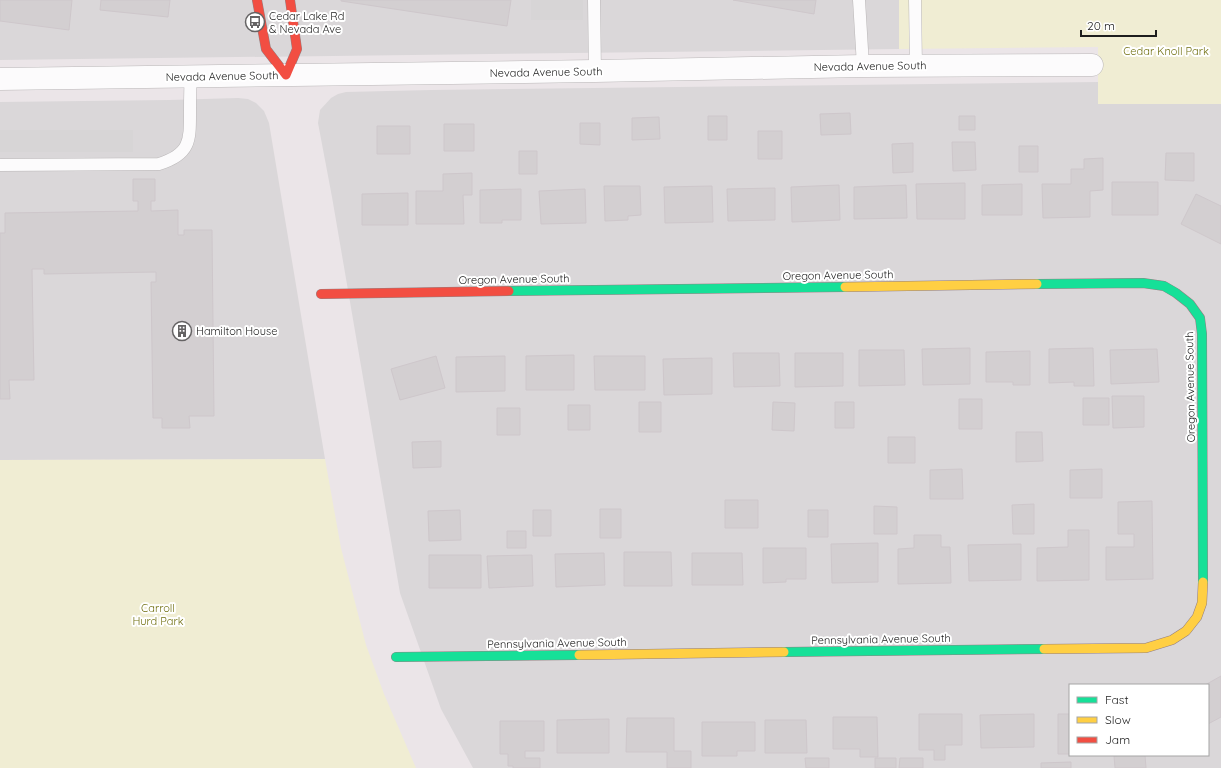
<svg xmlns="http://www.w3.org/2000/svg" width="1221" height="768" font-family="Quicksand,sans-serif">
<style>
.residential{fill:#dad7d9;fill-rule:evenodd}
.park{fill:#f0edd3}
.parking{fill:#d7d5d6}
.building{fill:#d3cfd1;stroke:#cec7cb}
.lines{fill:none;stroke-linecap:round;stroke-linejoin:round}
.lane-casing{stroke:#bab7b8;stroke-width:13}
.street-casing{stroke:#bab7b8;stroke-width:23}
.fast-casing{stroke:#947f81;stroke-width:10}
.slow-casing{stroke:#947f81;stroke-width:10}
.jam-casing{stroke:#947f81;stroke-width:10}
.lane{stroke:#fcfbfc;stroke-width:12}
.street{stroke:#fcfbfc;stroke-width:22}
.fast{stroke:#16e098;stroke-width:9}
.slow{stroke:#ffcf43;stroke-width:9}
.jam{stroke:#f24e42;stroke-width:9}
.labels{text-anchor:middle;stroke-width:4;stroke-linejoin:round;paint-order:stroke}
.poi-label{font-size:11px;fill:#1d1d1d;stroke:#fff;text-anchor:start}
.park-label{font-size:11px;fill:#727113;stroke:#fff}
.street-label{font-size:11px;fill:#1d1d1d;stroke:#fff}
</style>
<rect width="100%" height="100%" fill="#ebe5e8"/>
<path class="residential" d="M0,0h899v49l-899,11z
M1098,82l1,22h122v664h-748l-32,-59 -41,-116 -68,-396 -14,-74 2,-13 11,-12 7,-4 8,-2 85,-2zM1070,685h138v70h-138z
M238,98l10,1 8,4 8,8 5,12 56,336 -325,1v-358l169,-2z"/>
<path class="park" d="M899,0h322v104h-123v-57l-199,2z
M325,459l16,89 25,97 18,49 32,74h-416v-308z"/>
<path class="parking" d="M531,0h52v20h-52z
M0,130h133v22h-133z"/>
<path class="building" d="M0,0h72l-3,30 -69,-9z
M101,0h69l-2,17 -68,-7z
M341,0h170l-4,26 -166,-25z
M733,0h83l-2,14z
M850,113l1,21 -30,1 -1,-21z
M708,116h19v24h-19z
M959,116h16v14h-16z
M659,117l1,22 -28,1v-22z
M580,123h20v22l-20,-1z
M444,124h30v27h-30z
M377,126h33v28h-33z
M758,131h24v28h-24z
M952,142h23l1,28 -23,1z
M913,143v29l-20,1 -1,-29z
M1019,146h19v26h-19z
M519,151h18v23h-18z
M1166,153h28v28l-29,-1z
M1103,158v32l-13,1v26l-47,1 -1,-34h29v-15h13v-10z
M472,173v22h-9l1,29h-48v-33h27v-17z
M133,179h22v22h-4v10l27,-1v25h6v-5h28l2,186h-25l1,12h-28v-10h-9l-2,-136h5v-10l-112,2v-5h-12l2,111h-25l1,19h-10v-166h5v-20l133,-2v-10h-5z
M1112,182h46v33h-46z
M965,183v36h-48l-1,-35z
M1022,184v31h-40v-30z
M839,185l1,35 -48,2 -1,-35z
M906,185l1,33 -53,1v-32z
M604,186h36l1,29 -13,1v4l-23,1z
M712,186l1,36 -48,1 -1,-36z
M775,188v32l-47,1 -1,-32z
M521,189v31h-19v3h-22v-33z
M585,189l1,34 -45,1 -2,-33z
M408,193v32h-46v-31z
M1196,194l25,12v38l-40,-20z
M970,348v36l-47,1 -1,-36z
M1093,348l1,38h-20v-4l-25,1v-34z
M1157,349l2,33 -48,2 -1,-34z
M859,350h45l1,35 -46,1z
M1030,351v34h-17v-3h-27v-30z
M733,353h46l1,33 -46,1z
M795,353h48v33l-48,1z
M574,355v35h-48v-34z
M436,356l9,32 -45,12 -9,-31z
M505,356v35l-49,1v-35z
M594,356h51v34h-50z
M712,358v36l-48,1 -1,-36z
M1112,396h32v31l-31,1z
M1083,398h26v27h-26z
M959,399h23v30h-23z
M639,402h22v30h-22z
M773,402l22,1 -1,28 -22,-1z
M835,402h19v26h-19z
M568,405h22v25h-22z
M497,408h23v27h-23z
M1016,432h26l1,29 -27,1z
M888,437h27v26h-27z
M441,441v26l-28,1 -1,-26z
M962,469l1,30h-33v-29z
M1102,469v29h-32v-28z
M725,500h33v28h-33z
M1152,501l1,78 -47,1v-33h28v-13h-16v-32z
M1034,504v30h-21l-1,-29z
M874,506l23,1v27h-23z
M600,509h21v29h-21z
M460,510l1,30 -32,1 -1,-30z
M533,510h18v26h-18z
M808,510h20v27h-20z
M1068,530h21v50l-52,1v-33l31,-1z
M507,531h19v17h-19z
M914,535h27v12h9l1,36 -53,1v-35l16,-1z
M878,543v39l-46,1 -1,-39z
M1021,544v36l-52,1 -1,-36z
M763,548h43v31h-20v3l-23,1z
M624,552h47l1,34h-48z
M604,553l1,32 -49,2 -1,-33z
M692,553h50l1,32h-51z
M429,555h52v33h-52z
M532,555l1,31 -44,2 -2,-32z
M1221,676v41l-13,7v-39h-3z
M919,714h43v31h-17v15h-11v-10h-15z
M1034,714v33l-53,1 -1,-33z
M1058,714h12v40h-12z
M833,717h44l1,40h-18v-8h-27z
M627,718h47v33h17v17h-24v-16h-41z
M609,719v34h-52v-33z
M765,720h41l1,33h-42z
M500,721h44v30h-19v7h15v10h-27v-2h-5v-12h-8z
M702,722h53v29h-18v5h-35z
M1123,755h22l1,13h-31l-1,-12z
M805,758h24v10h-23z
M875,758h21v10h-21z
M900,758h23v10h-24z
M1071,762v6h-30v-5z"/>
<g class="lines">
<g class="lane-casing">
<path id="lane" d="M594,0l1,71
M859,0l4,66
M915,0l1,66
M0,165l159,-1c32,-10 31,-24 31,-53 0,-12 0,-24 1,-35"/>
</g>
<g class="street-casing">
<path id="street" d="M0,79l595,-8 268,-5 229,-1"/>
</g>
<g class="fast-casing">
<path id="fast" d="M1037,284l106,-1 21,3 12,7 14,11 10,14 2,16 1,248
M509,291l336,-4
M784,652l260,-3
M396,657l183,-2"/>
</g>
<g class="slow-casing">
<path id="slow" d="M845,287l192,-3
M1044,649l102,-1 26,-8 14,-9 11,-14 5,-14 1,-21
M579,655l205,-3"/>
</g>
<g class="jam-casing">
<path id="jam" d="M257,0l9,49 20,26 11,-26 -7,-49
M321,294l188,-3"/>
</g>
<use href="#lane" class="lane"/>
<use href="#street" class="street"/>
<use href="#fast" class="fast"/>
<use href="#slow" class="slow"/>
<use href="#jam" class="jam"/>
</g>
<defs>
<g id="bus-ring" transform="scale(1)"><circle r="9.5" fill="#fff" stroke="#656364" stroke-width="1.5"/><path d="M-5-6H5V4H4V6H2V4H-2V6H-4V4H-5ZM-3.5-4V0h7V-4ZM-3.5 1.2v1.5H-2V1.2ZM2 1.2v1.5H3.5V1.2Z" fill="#656364"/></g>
<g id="building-ring" transform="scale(1)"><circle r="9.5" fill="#fff" stroke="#656364" stroke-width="1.5"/><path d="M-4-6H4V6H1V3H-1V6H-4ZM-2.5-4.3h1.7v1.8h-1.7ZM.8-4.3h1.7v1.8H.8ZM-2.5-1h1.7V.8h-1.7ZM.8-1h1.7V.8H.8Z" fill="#656364"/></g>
</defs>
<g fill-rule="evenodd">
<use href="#bus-ring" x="255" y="22"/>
<use href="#building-ring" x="182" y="331"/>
</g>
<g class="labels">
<g class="poi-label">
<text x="269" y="20">Cedar Lake Rd<tspan x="269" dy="13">&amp; Nevada Ave</tspan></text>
<text x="196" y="335">Hamilton House</text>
</g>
<g class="park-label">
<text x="1166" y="55">Cedar Knoll Park</text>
<text x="158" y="612">Carroll<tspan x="158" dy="13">Hurd Park</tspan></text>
</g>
<g class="street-label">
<text transform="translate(870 66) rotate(-1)" y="4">Nevada Avenue South</text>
<text transform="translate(546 72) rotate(-1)" y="4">Nevada Avenue South</text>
<text transform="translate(222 76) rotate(-1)" y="4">Nevada Avenue South</text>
<text transform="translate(838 275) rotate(-1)" y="4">Oregon Avenue South</text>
<text transform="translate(514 279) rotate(-1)" y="4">Oregon Avenue South</text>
<text transform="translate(1190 387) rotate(-91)" y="4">Oregon Avenue South</text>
<text transform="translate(881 639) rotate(-1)" y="4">Pennsylvania Avenue South</text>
<text transform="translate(557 643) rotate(-1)" y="4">Pennsylvania Avenue South</text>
</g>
</g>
<rect x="1069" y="684" width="140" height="72" fill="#ffffff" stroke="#a5a5a5"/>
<rect x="1077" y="697" width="20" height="6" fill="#16e098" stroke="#a5a5a5"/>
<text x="1105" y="704" font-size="12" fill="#1d1d1d">Fast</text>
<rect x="1077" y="717" width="20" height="6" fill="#ffcf43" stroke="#a5a5a5"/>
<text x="1105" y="724" font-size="12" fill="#1d1d1d">Slow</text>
<rect x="1077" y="737" width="20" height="6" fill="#f24e42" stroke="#a5a5a5"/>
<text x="1105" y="744" font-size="12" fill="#1d1d1d">Jam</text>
<path d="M1081 30v6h75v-6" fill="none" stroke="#1d1d1d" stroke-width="2"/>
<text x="1087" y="30" font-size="12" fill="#1d1d1d" stroke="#ffffff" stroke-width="3" paint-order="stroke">20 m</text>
</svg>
